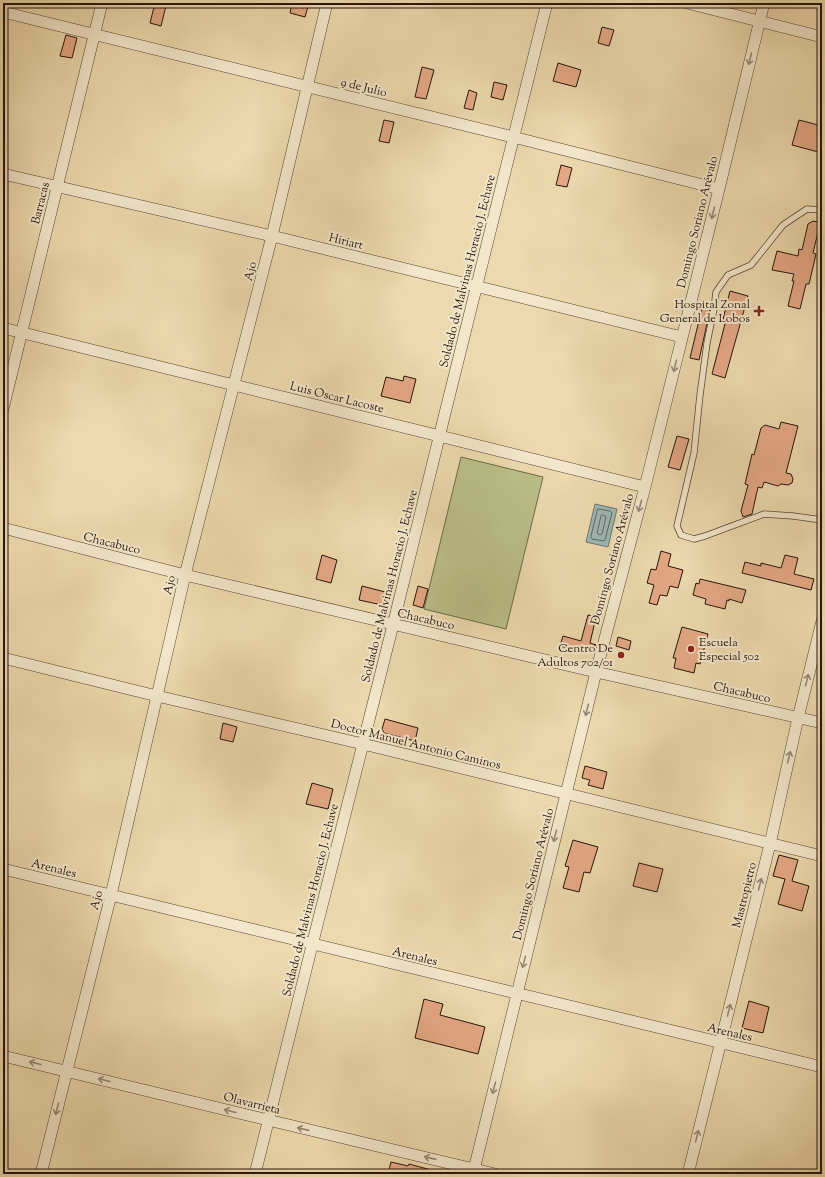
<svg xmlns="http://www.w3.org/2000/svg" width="825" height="1177" font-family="'Sorts Mill Goudy',serif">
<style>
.green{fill:#babf88;stroke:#706a4a}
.water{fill:#9db7b5;stroke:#6e7671}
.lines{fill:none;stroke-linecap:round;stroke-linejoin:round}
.shore{stroke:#626660;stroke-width:1}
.building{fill:#e3a884;stroke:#27140c}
.lane-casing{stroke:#584534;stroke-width:7}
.street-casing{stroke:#584534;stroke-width:12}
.lane{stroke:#f3e6ca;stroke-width:5.5}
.street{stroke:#f3e6ca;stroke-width:11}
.oneway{stroke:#978874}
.poi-dot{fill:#8f2418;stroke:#f3e6ca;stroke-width:1.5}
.labels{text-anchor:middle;stroke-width:4;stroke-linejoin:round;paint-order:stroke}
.street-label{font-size:12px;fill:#27140c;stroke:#f3e6ca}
.poi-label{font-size:12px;fill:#27140c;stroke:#f3e6ca;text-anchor:end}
</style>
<rect width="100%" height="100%" fill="#ecd9ad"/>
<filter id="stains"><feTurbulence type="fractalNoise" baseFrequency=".005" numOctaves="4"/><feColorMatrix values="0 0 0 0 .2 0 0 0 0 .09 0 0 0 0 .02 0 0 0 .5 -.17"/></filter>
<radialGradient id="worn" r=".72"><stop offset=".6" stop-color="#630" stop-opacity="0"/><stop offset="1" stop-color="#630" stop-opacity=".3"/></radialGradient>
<path class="green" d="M461,457l82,20 -37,152 -82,-20z"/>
<path class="water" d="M595,504l22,5 -9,38 -22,-5z"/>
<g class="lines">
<path class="shore" d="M598,509l12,2 2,2 -7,27 -1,1 -12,-2 -1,-2z
M603,515l2,1 1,1 -4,17 -2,1 -3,-2 4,-17z"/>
</g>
<path class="building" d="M155,3l11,3 -5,20 -11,-3z
M292,3h17l-4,14 -15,-4z
M602,27l12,3 -5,16 -11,-3z
M66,35l11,3 -5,20 -12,-2z
M558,63l23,7 -5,17 -23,-6z
M422,67l12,3 -8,29 -11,-2z
M494,82l13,3 -4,15 -12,-3z
M469,90l8,3 -4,17 -9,-2z
M384,120l10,2 -5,21 -10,-2z
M799,120l23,6v27l-30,-8z
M561,165l11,3 -5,19 -11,-2z
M813,221l5,1 1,6 -6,25 3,1 -7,30h-3l-6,25 -12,-3 6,-25h-2l2,-7 -22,-4 5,-19 21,5 1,-7 3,1 6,-26z
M730,291l18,5 -23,82 -13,-4 14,-54 -3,-1z
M702,308l8,2 -11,50 -9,-2z
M404,376l12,3 -6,24 -29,-7 5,-19 17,4z
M781,422l17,4 -12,47 5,1 2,5 -1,4 -4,2 -7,-1 -3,2 -14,-4 -2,6 -4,-1 -6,27 -9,3 -2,-6 7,-26 -3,-1 7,-30 2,1 7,-27 4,-3 14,4z
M677,436l12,3 -9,31 -12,-3z
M661,551l10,3 -3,12 15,4 -5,18 -8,-2 -3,10 -7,-1 -3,10 -8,-2 5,-18 -7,-2 4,-14 5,1z
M322,555l15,5 -6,23 -15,-4z
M785,555l13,3 -4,16 20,5 -3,11 -69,-17 3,-11 16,4v-3l20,5z
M700,579l46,11 -4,13 -13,-4v2l-2,-1 -2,9 -20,-5 1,-5 -13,-4 3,-12 3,1z
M362,586l27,7 -3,11 -4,1 -23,-5z
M418,586l10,3 -5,19 -10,-3z
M588,615l8,2 -6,26 6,2 -18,7v-1l-18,-5 3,-10 18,5z
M682,627l26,7 -8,30 -4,-1 -2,10 -20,-5 2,-10h-3z
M618,637l13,4 -2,9 -13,-4z
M385,719l33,9 -3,13 -31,-8 -2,-4z
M223,723l14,4 -4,15 -13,-3z
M585,766l22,6 -4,17 -15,-4 2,-5 -8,-2z
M312,783l21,6 -5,20 -22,-5z
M573,840l25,7 -8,26 -6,-1 -5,20 -16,-4 6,-21 -4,-1z
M779,855l19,5 -6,21 17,5 -7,25 -24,-7 7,-25 -12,-3z
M639,863l24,6 -6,23 -24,-6z
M424,999l19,5 -3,11 45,12 -7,27 -63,-16z
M749,1001l20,6 -6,26 -21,-5z
M391,1162l17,4 1,-2 26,7v3h-47z"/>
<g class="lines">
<g class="lane-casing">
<path id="lane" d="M822,210l-15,-1 -24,16 -32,40 -23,10 -12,17 -2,17 -7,34 -7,52 -6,58 -17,73 4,9 13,4 11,-3 59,-22 29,2 29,4"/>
</g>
<g class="street-casing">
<path id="street" d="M687,3l135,34
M3,12l510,125 206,52
M3,174l269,62 410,101
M3,328l231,57 411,102
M3,409l99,-406
M3,528l182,47 411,97 226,51
M3,658l154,38 206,48 459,112
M3,869l819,198
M3,1056l265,64 227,54
M41,1174l70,-279 74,-320 87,-339 55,-233
M255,1174c45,-185 93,-368 139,-553 51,-206 100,-412 153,-618
M473,1174l93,-380 30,-122 49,-185 74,-298 45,-186
M688,1174l82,-330 28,-126 24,-97"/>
</g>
<use href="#lane" class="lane"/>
<use href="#street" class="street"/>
</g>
<defs><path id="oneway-shaft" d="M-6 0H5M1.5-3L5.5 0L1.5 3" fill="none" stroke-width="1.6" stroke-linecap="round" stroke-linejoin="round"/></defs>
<g class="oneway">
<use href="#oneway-shaft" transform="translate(750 59) rotate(104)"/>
<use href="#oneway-shaft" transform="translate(713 213) rotate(104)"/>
<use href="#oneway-shaft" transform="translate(675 366) rotate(104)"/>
<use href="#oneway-shaft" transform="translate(640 506) rotate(105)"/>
<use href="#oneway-shaft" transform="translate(807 680) rotate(-76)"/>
<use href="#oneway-shaft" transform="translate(587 710) rotate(104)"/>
<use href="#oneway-shaft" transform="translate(789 757) rotate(-77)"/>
<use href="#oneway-shaft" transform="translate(555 836) rotate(104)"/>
<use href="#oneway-shaft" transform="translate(760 884) rotate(-76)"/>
<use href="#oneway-shaft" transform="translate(524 962) rotate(104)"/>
<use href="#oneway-shaft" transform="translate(729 1010) rotate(-76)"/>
<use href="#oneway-shaft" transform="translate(35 1063) rotate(-166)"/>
<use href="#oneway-shaft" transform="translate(104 1080) rotate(-166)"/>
<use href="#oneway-shaft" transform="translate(494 1088) rotate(104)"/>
<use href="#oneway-shaft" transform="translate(57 1109) rotate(104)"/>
<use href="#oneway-shaft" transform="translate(230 1111) rotate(-166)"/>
<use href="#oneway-shaft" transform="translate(303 1129) rotate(-167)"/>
<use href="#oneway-shaft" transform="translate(697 1136) rotate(-76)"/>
<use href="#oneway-shaft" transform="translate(430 1158) rotate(-167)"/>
</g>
<g class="poi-dot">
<path d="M757 305h4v4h4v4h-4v4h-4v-4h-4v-4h4z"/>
<circle cx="691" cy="649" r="4"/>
<circle cx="621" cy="655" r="4"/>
</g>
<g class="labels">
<g class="street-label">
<text transform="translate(364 87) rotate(14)" y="4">9 de Julio</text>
<text transform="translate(40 203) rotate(-76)" y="4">Barracas</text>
<text transform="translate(697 222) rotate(-76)" y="4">Domingo Soriano Arévalo</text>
<text transform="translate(346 241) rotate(14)" y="4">Hiriart</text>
<text transform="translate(250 271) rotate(-76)" y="4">Ajo</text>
<text transform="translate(467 271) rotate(-76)" y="4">Soldado de Malvinas Horacio J. Echave</text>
<text transform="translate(337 397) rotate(14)" y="4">Luis Oscar Lacoste</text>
<text transform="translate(112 543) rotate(14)" y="4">Chacabuco</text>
<text transform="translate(612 559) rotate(-75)" y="4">Domingo Soriano Arévalo</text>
<text transform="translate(169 585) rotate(-77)" y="4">Ajo</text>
<text transform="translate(389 586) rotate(-76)" y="4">Soldado de Malvinas Horacio J. Echave</text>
<text transform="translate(426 619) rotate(13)" y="4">Chacabuco</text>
<text transform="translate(742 692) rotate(13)" y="4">Chacabuco</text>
<text transform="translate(416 744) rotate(14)" y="4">Doctor Manuel Antonio Caminos</text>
<text transform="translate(54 868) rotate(14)" y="4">Arenales</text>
<text transform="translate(533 874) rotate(-76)" y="4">Domingo Soriano Arévalo</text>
<text transform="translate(744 895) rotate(-76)" y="4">Mastropietro</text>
<text transform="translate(96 900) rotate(-76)" y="4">Ajo</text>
<text transform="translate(310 900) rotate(-76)" y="4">Soldado de Malvinas Horacio J. Echave</text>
<text transform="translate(415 956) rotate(14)" y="4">Arenales</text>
<text transform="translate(730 1032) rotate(13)" y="4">Arenales</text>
<text transform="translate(252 1103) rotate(14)" y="4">Olavarrieta</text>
</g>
<g class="poi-label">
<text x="750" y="308">Hospital Zonal<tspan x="750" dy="14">General de Lobos</tspan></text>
<text x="699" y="646" text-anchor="start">Escuela<tspan x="699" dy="14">Especial 502</tspan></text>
<text x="613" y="652">Centro De<tspan x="613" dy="14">Adultos 702/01</tspan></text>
</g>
</g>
<rect width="825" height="1177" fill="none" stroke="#ecd9ad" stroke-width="16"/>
<rect x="4" y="4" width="817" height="1169" fill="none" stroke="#27140c" stroke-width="2"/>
<rect x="8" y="8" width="809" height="1161" fill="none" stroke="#27140c"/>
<rect width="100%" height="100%" filter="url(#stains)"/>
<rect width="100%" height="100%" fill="url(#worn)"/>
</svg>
